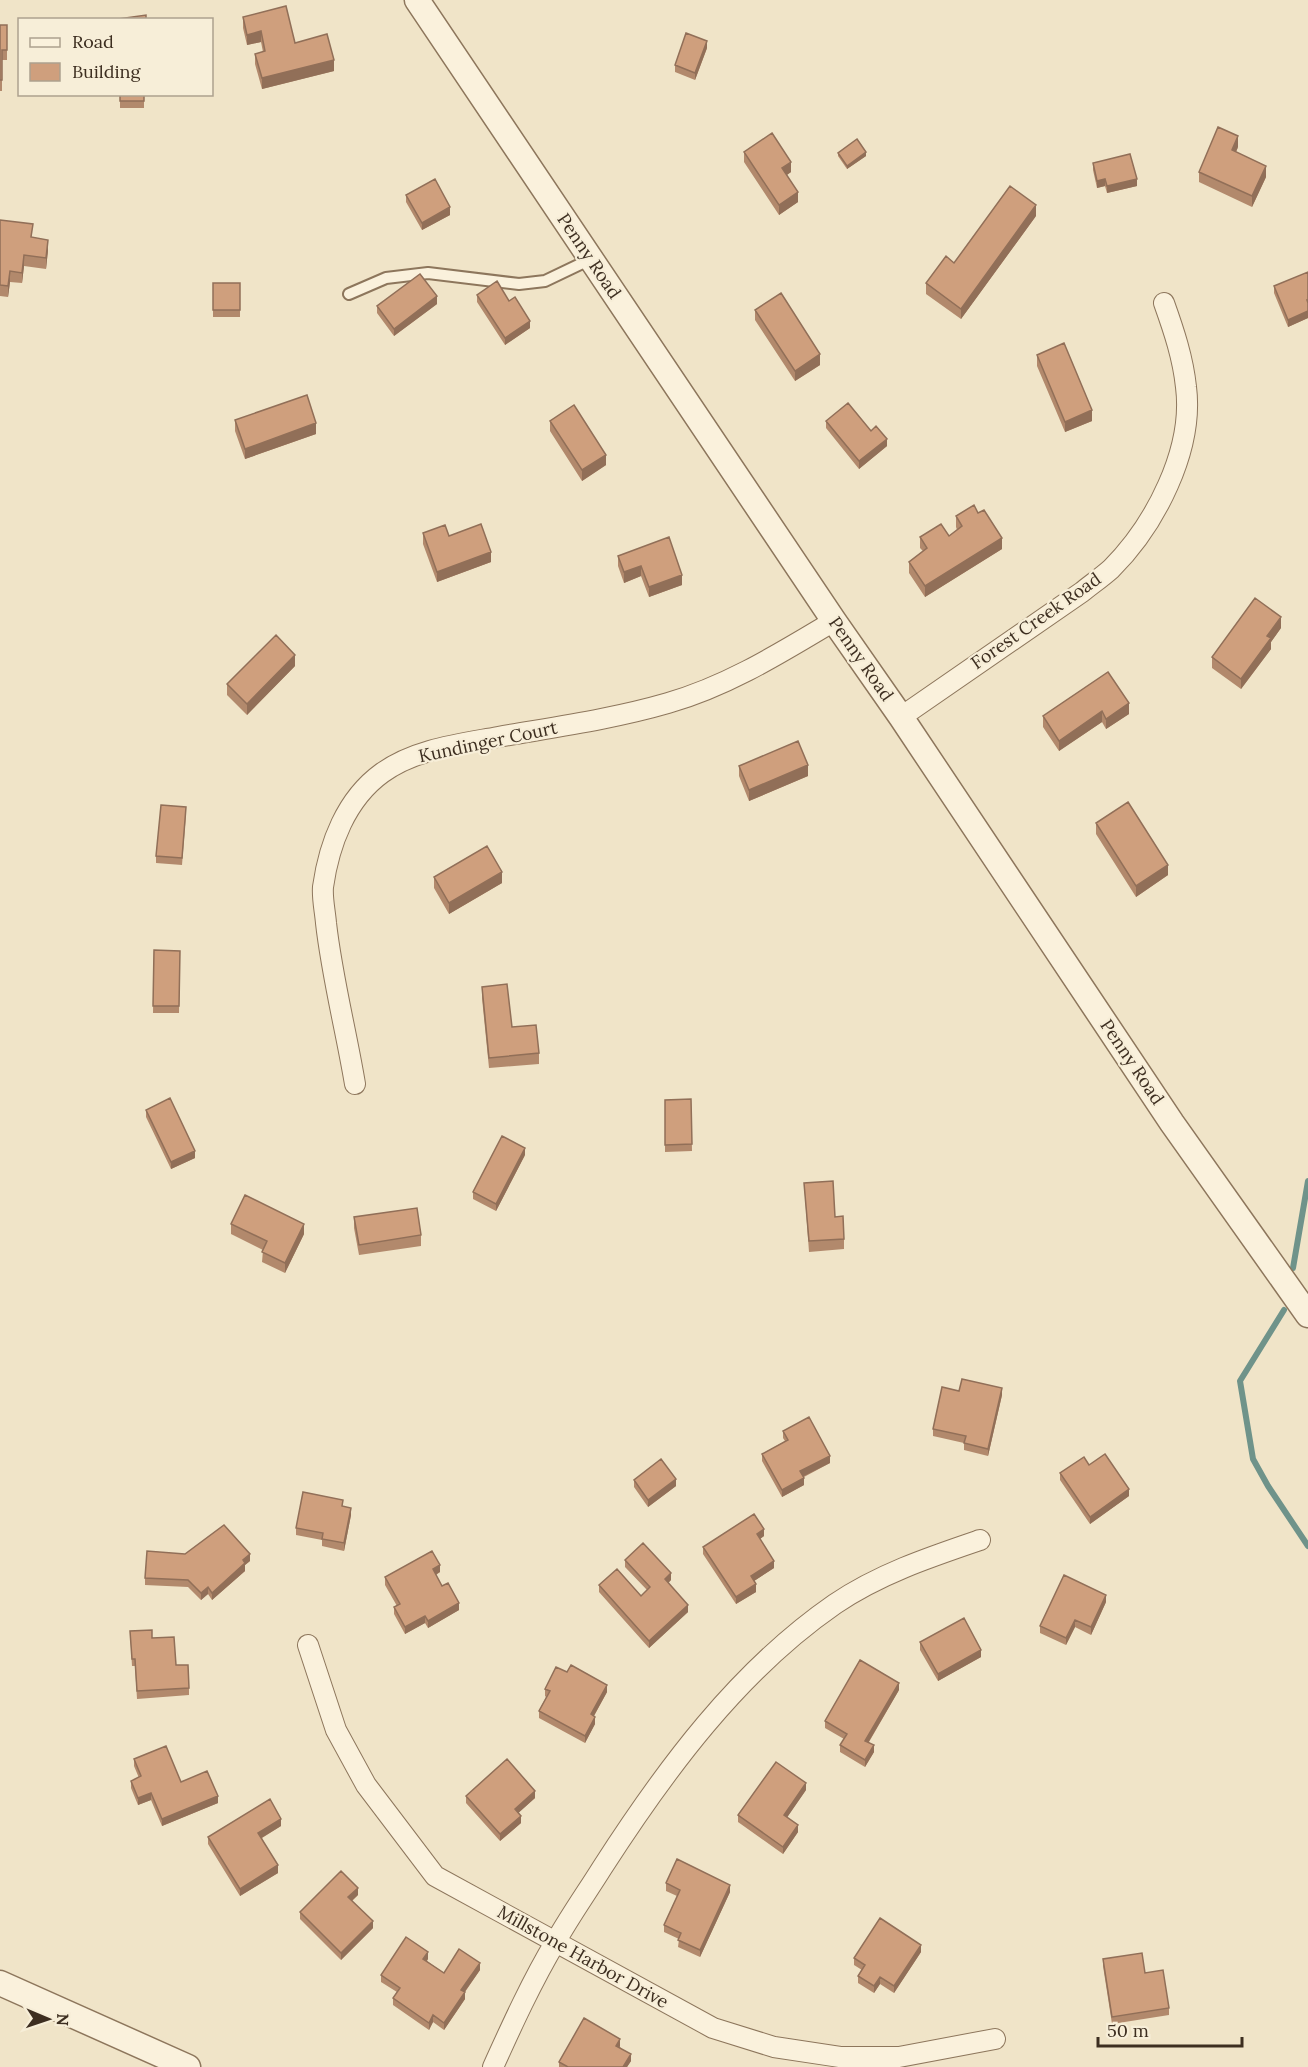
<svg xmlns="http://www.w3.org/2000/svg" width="1308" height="2067" font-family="Lora,serif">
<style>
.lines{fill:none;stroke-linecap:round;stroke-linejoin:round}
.stream{stroke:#6f938a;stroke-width:6}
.service-casing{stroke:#8d765c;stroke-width:14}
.minor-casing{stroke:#8d765c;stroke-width:22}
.tertiary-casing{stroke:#8d765c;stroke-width:27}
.service{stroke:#faf1dc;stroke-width:10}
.minor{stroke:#faf1dc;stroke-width:20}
.tertiary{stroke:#faf1dc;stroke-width:24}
.wall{fill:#b2896c}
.shaded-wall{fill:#916f58}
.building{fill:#cf9f7d;stroke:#916f58;stroke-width:1.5}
.labels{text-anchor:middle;stroke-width:4.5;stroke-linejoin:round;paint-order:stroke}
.street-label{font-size:18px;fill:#3d2e20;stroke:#f7eed8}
</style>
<rect width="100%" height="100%" fill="#f0e4c8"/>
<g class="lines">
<path class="stream" d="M1293,1268l15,-87
M1284,1310l-44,71 13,78 15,27 40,60"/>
<g class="service-casing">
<path id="service" d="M349,294l37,-16 42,-5 91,11 26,-3 46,-22"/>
</g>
<g class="minor-casing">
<path id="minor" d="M901,717l181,-125c10,-8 20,-15 29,-23 44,-44 83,-119 75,-182 -3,-29 -12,-56 -22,-84
M355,1084c-9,-54 -23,-107 -29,-161 -1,-12 -4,-25 -3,-36 6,-43 23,-88 59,-114 33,-24 78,-29 116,-36 57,-10 115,-18 170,-34 60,-17 114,-51 166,-82
M308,1645l28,85 30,55 69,91 278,152 61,19 66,10h59l96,-18
M493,2067c19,-42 39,-86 63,-126 14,-25 31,-49 46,-73 63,-98 136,-197 233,-264 44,-30 95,-47 145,-64"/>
</g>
<g class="tertiary-casing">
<path id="tertiary" d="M417,0l417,621 67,96 271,406 136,192
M0,1983l188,84"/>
</g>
<use href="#service" class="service"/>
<use href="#minor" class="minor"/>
<use href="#tertiary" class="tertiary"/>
</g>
<path class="wall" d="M243,17l52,26 39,28 -72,18 -7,-25v-10l8,-2 -2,-10 -14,3 -4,-17z
M0,25h7v35h-5v31h-2z
M707,48l-12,32 -20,-8v-7z
M120,94h24v14h-24z
M1238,147l-2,5 30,25 -14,30 -53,-25v-10z
M744,152l47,20 -4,3 11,27 -19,13 -35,-53z
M838,153l28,3 -19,13 -9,-13z
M1093,163l44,23 -30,7 -2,-7 -8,2 -4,-18z
M406,195l44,20 -28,15 -16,-28z
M1036,216l-75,103 -35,-25v-11l28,-20z
M0,220l33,18 15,12 -2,19 -22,-3 -2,17 -12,-1 -2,15 -8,-1z
M1308,272v46l-20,9 -14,-34v-7z
M213,283h27v34h-27z
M477,295l32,6 21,27 -25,17 -28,-43z
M437,304l-43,32 -17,-23v-7z
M755,310l65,55 -25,16 -40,-61z
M1037,355l55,66 -27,11 -28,-66z
M235,420l81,14 -71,25 -10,-28z
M550,421l56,44 -24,16 -32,-50z
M826,421l61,25 -28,23 -33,-41z
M978,513l24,36 -77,48 -16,-24v-11l14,-11 -3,-3v-11l29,-1 8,-6 -1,-3v-11z
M423,533l68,29 -54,20 -14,-38z
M618,556l64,29 -33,12 -8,-21 -17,7 -6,-17z
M1281,628l-10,14v7l-30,40 -29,-21v-11z
M295,666l-48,49 -20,-20v-11z
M1108,672l21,42 -23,15 -4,-7 -43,29 -16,-24v-11z
M739,766l69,10 -59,25 -10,-25z
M186,814l-4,51 -26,-2v-7z
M1096,823l72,52 -32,22 -40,-63z
M434,877l68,6 -53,31 -15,-26z
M154,950l26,1 -1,62h-26z
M482,987l30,40 27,26v11l-50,4 -7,-70z
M691,1099l1,52 -27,1v-52z
M146,1110l49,48 -24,11 -25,-52z
M525,1155l-29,56 -23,-12v-7z
M804,1183l31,34 9,22v10l-35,3z
M354,1217l67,18v11l-62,9 -5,-27z
M231,1224l73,10 -19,39 -23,-11 1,-12 -32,-16z
M959,1391l43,4 -14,61 -24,-6v-7l-31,-7v-7z
M783,1431l47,32 -26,14v8l-22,12 -20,-36v-7l23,-13 -2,-3z
M1089,1465l40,31 -39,28 -30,-44v-7z
M634,1480l42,6 -28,21 -14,-20z
M343,1506l8,9 -7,36 -22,-5v-6l-26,-5v-7z
M764,1536l-4,3 14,29 -20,13 2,11 -20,12 -33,-50v-7z
M625,1560l46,20 -3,3 20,29 -39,36 -50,-56v-7l42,11 6,-6 -22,-23z
M250,1561l-5,4v6l-33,29 -4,-6 -7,6 -13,-13 -43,-2v-7z
M440,1572l-4,3 6,11 17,24 -31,18 -3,-5 -20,11 -11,-20v-7l3,-1 -12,-21v-8z
M1106,1602l-15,33 -16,-8 -9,18 -26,-12v-7z
M130,1631l22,7 24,27 13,23v7l-52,4 -2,-33h-3z
M920,1642l61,15 -43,24 -18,-31z
M545,1689l62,3 -13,24 1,8 -10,19 -46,-25v-7l7,-14 -1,-1z
M899,1690l-30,52 5,10 -9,15 -25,-15v-7l4,-6 -19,-11v-7z
M134,1759l47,23 37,21 -56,23 -11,-26 -13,5 -7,-17v-7l8,-3 -5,-12z
M806,1790l-19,27 11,15 -15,22 -45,-32v-7z
M466,1796l69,2 -17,15 3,10 -21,18 -34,-38z
M281,1826l-19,12 16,35 -38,23 -32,-52v-7z
M666,1883l64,9 -30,65 -22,-10 1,-8 -15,-7v-7l13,-29 -11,-5z
M358,1895l-6,6 21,27 -32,32 -41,-41v-7z
M921,1952l-27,41 -14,-9 -6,9 -16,-10v-7l4,-6 -8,-5v-7z
M428,1959l-1,2 17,12 36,-3 -15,22v7l-21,31 -11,-8 -4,8 -36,-25v-7l4,-6 -16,-10v-7z
M1103,1959l42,14 24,35v7l-57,9 -9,-58z
M620,2046v1l11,14 -4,6h-68v-5z"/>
<path class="shaded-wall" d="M261,31v11l-14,3v-10z
M707,41v7l-12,32v-7z
M334,60v11l-72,18v-11z
M1238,136v11l-6,14v-11z
M866,152v4l-19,13v-3z
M791,162v10l-9,6v-10z
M1266,166v11l-14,30v-11z
M1105,179v7l-8,2v-7z
M1137,179v7l-30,7v-7z
M798,192v10l-19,13v-10z
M1036,205v11l-75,103v-10z
M450,207v8l-28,15v-7z
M48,240v10l-2,19v-11z
M24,255v11l-2,17v-10z
M10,271v11l-2,15v-11z
M437,296v8l-43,32v-7z
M1308,311v7l-20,9v-7z
M530,321v7l-25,17v-7z
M820,354v11l-25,16v-10z
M1092,410v11l-27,11v-10z
M316,423v11l-71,25v-10z
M887,439v7l-28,23v-8z
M606,455v10l-24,16v-11z
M1002,538v11l-77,48v-11z
M491,552v10l-54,20v-10z
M641,566v10l-17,7v-11z
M682,575v10l-33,12v-10z
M1281,617v11l-10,14v7l-30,40v-10l26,-43z
M295,655v11l-48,49v-11z
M1129,703v11l-23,15v-10z
M1102,711v11l-43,29v-10z
M808,765v11l-59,25v-11z
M1168,865v10l-32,22v-11z
M502,872v11l-53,31v-11z
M525,1148v7l-29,56v-7z
M195,1151v7l-24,11v-7z
M304,1224v10l-19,39v-10z
M1002,1388v7l-14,61v-7z
M830,1456v7l-30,15v-7z
M804,1478v7l-22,12v-7z
M676,1479v7l-28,21v-7z
M1129,1489v7l-39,28v-7z
M351,1508v7l-7,36v-8z
M764,1529v7l-7,5v-7z
M250,1554v7l-5,4v6l-33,29v-7l31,-33z
M774,1561v7l-23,15v-7z
M440,1565v7l-7,4v-7z
M671,1573v7l-6,6v-7z
M756,1584v8l-20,12v-7z
M208,1587v7l-7,6v-7z
M1106,1595v7l-15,33v-8z
M459,1603v7l-31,18v-7z
M688,1605v7l-39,36v-7z
M425,1616v7l-20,11v-7z
M1075,1620v7l-9,18v-7z
M981,1650v7l-43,24v-7z
M899,1683v7l-34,58v-7z
M607,1685v7l-16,29v-7z
M595,1717v7l-10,19v-7z
M874,1745v7l-9,15v-7z
M806,1783v7l-22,32v-7z
M535,1791v7l-20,18v-7z
M151,1793v7l-13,5v-7z
M218,1796v7l-56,23v-7z
M521,1816v7l-21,18v-7z
M281,1819v7l-23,14v-7z
M798,1825v7l-15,22v-7z
M278,1865v8l-38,23v-7z
M730,1885v7l-30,65v-7z
M358,1888v7l-10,9v-7z
M373,1921v7l-32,32v-7z
M921,1945v7l-27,41v-7z
M428,1952v7l-5,7v-7z
M480,1963v7l-19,27v-7z
M880,1977v7l-6,9v-7z
M465,1992v7l-21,31v-7z
M433,2015v7l-4,8v-7z
M620,2039v7l-4,7v-7z
M631,2054v7l-4,6h-4z"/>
<path class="building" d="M286,6l9,37 32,-9 7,26 -72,18 -7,-24 10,-3 -4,-20 -14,4 -4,-18z
M146,15v5h-35z
M0,25h7v25h-5v30h-2z
M686,33l21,8 -12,32 -20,-8z
M120,94h24v7h-24z
M1218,127l20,9 -6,14 34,16 -14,30 -53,-24z
M772,133l19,29 -9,6 16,24 -19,13 -35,-53z
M857,139l9,13 -19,14 -9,-13z
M1130,154l7,25 -30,7 -2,-7 -8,2 -4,-18z
M435,179l15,28 -28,16 -16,-28z
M1010,186l26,19 -75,104 -35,-26 20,-27 8,7z
M0,220l33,4 -2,13 17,3 -2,18 -22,-3 -2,18 -12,-2 -2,15 -8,-1z
M1308,272v28h-1l1,3v8l-20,9 -14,-34z
M420,274l17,22 -43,33 -17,-23z
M497,281l12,20 6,-4 15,24 -25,17 -28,-43z
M213,283h27v27h-27z
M781,293l39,61 -25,17 -40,-61z
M1064,343l28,67 -27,12 -28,-67z
M307,395l9,28 -71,26 -10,-29z
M848,403l23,28 5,-5 11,13 -28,22 -33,-40z
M574,405l32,50 -24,15 -32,-49z
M974,505l4,8 6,-3 18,28 -77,48 -16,-24 18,-14 -7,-11 21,-13 8,12 13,-10 -6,-10z
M481,524l10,28 -54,20 -14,-39 22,-8 4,11z
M669,537l13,38 -33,12 -8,-21 -17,6 -6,-16z
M1255,598l26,19 -14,19 4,2 -30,41 -29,-22z
M276,635l19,20 -48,49 -20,-20z
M1108,672l21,31 -23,16 -4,-8 -43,30 -16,-25z
M798,741l10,24 -59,25 -10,-24z
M1128,802l40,63 -32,21 -40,-63z
M161,805l25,2 -4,51 -26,-2z
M487,846l15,26 -53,31 -15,-26z
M154,950l26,1 -1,55h-26z
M507,984l5,43 24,-2 3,28 -50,5 -7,-71z
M170,1098l25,53 -24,11 -25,-52z
M691,1099l1,45 -27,1v-45z
M502,1136l23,12 -29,56 -23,-12z
M833,1181l2,36 8,-1 1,23 -35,2 -5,-58z
M245,1195l59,29 -19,39 -23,-11 5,-11 -36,-17z
M417,1208l4,27 -62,10 -5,-28z
M962,1379l40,9 -14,61 -24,-6 2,-7 -33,-7 9,-42 17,4z
M809,1417l21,39 -30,15 4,7 -22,12 -20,-36 26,-14 -5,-9z
M1105,1454l24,35 -39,28 -30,-44 24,-16 5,8z
M661,1459l15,20 -28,21 -14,-20z
M303,1492l40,8 -1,6 9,2 -7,35 -22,-4 1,-6 -27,-5z
M754,1514l10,15 -7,5 17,27 -23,15 5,8 -20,13 -33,-50z
M224,1525l26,29 -7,6 2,3 -33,30 -4,-6 -7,6 -13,-13 -43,-2 2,-27 38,3z
M643,1543l28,30 -6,6 23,26 -39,36 -50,-56 18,-16 24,27 9,-9 -25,-27z
M432,1551l8,14 -7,4 9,17 6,-3 11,20 -31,18 -3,-5 -20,11 -11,-20 6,-3 -15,-27z
M1064,1575l42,20 -15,32 -16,-7 -9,18 -26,-12z
M964,1618l17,32 -43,24 -18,-32z
M152,1630v8l22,-1 2,28h12l1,23 -52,3 -2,-32h-3l-2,-28z
M860,1660l39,23 -34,58 9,4 -9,15 -25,-15 7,-11 -22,-13z
M571,1665l36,20 -16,29 4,3 -10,19 -46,-25 11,-20 -5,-2 11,-22 11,5z
M166,1746l15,36 26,-11 11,25 -56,23 -11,-26 -13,5 -7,-17 10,-5 -7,-17z
M507,1759l28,32 -20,18 6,7 -21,18 -34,-38z
M776,1762l30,21 -22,32 14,10 -15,22 -45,-32z
M270,1799l11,20 -23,14 20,32 -38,24 -32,-52z
M677,1859l53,26 -30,65 -22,-10 3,-7 -17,-8 16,-35 -14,-7z
M341,1871l17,17 -10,9 25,24 -32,32 -41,-41z
M880,1918l41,27 -27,41 -14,-9 -6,9 -16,-10 7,-11 -11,-7z
M406,1937l22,15 -5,7 21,14 15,-24 21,14 -19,27 4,2 -21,31 -11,-8 -4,8 -36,-25 7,-10 -19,-13z
M1142,1953l3,20 18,-3 6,38 -57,9 -9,-58z
M584,2018l36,21 -4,7 15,8 -8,13h-55l-9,-5z"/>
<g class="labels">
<g class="street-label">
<text transform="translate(589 256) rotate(56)" y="6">Penny Road</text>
<text transform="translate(1036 621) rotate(-35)" y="6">Forest Creek Road</text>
<text transform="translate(861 659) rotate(55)" y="6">Penny Road</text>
<text transform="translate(488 742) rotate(-12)" y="6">Kundinger Court</text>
<text transform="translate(1132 1062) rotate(56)" y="6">Penny Road</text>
<text transform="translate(583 1957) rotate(29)" y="6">Millstone Harbor Drive</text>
</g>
</g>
<rect x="18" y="18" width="195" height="78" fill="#f7eed8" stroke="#ada18e" stroke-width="1.5"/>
<rect x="30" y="38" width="30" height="9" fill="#faf1dc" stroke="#ada18e" stroke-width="1.5"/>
<text x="72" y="48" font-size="18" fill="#3d2e20">Road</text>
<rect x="30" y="63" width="30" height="18" fill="#cf9f7d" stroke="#ada18e" stroke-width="1.5"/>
<text x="72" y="78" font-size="18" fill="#3d2e20">Building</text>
<g transform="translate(48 2019) rotate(92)" stroke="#f7eed8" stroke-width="4.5" paint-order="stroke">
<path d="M0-4.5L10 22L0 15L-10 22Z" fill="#3d2e20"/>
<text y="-9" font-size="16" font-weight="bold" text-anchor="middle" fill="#3d2e20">N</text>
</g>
<path d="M1098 2037v9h144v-9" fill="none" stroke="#3d2e20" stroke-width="3"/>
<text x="1107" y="2037" font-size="18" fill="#3d2e20" stroke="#f7eed8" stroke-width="4.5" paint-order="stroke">50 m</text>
</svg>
